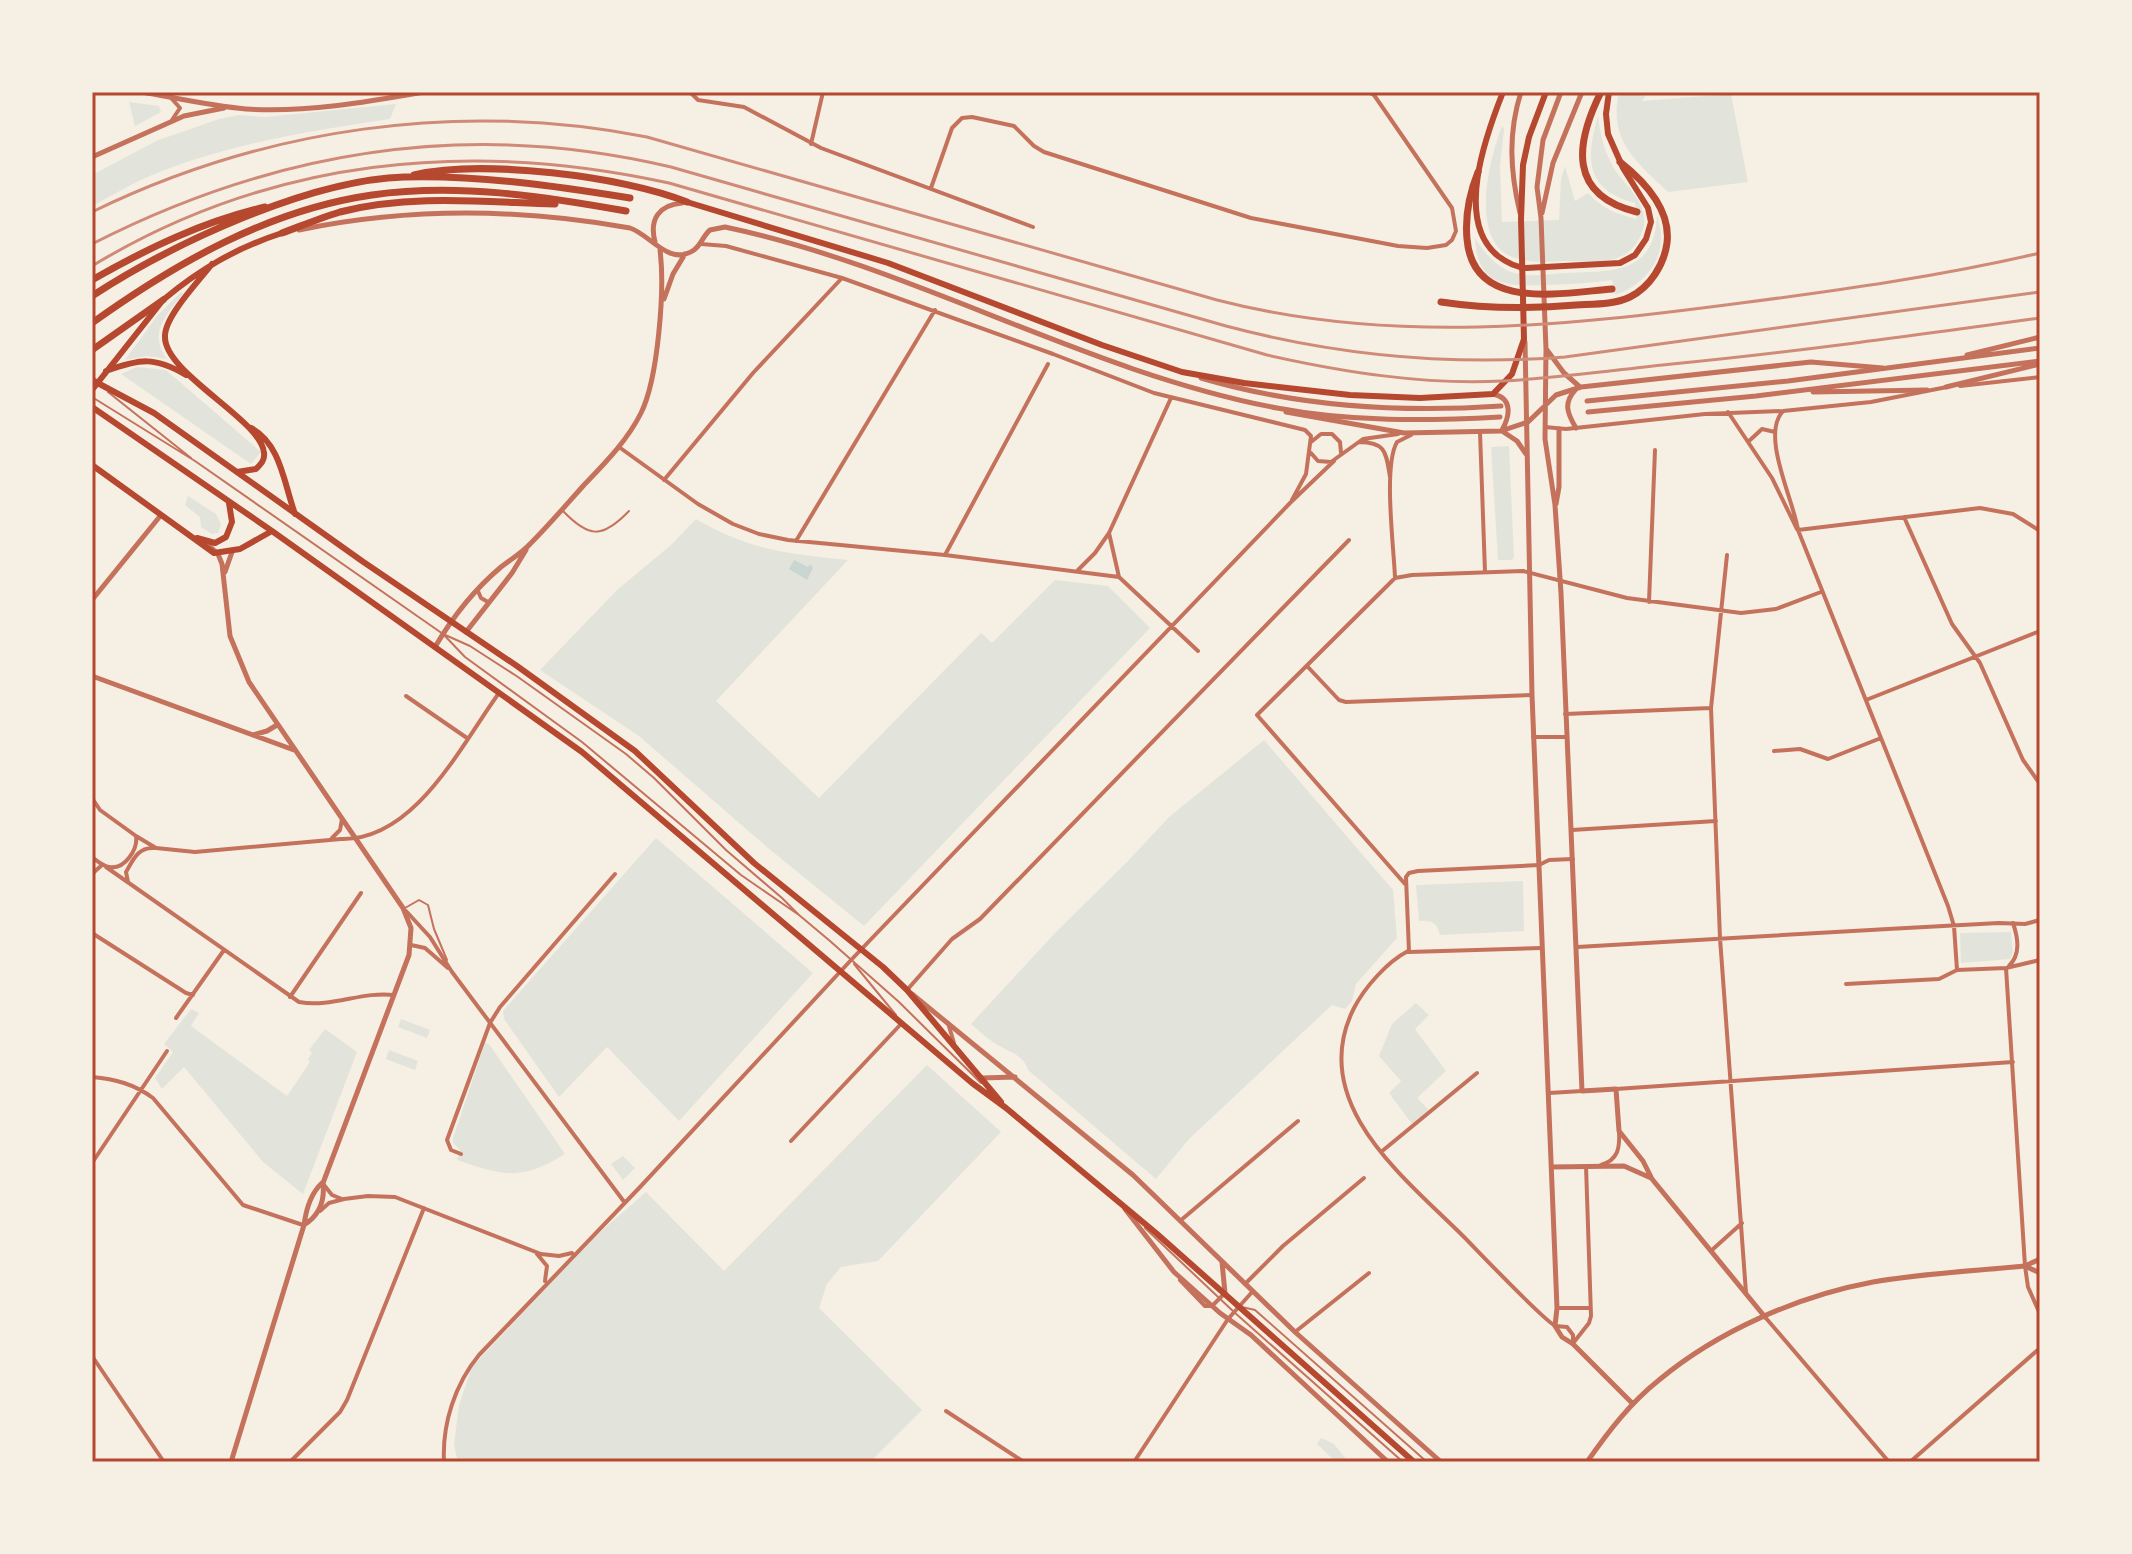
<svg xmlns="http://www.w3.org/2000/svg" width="2132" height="1554" font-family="'Fira Sans',sans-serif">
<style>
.green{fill:#e2e4dc}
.water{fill:#c9d6d2}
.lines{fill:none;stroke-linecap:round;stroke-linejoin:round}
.service{stroke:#c5725c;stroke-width:2}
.minor{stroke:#c5725c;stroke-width:4}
.tertiary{stroke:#c5725c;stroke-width:5}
.secondary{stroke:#b5482f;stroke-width:6}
.trunk{stroke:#b5482f;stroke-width:7}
.rail{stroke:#cf8b77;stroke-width:3}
.neatline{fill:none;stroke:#b5482f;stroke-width:3}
</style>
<rect width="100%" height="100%" fill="#f6efe4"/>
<path class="green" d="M1619,92h29l-6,9 89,-7 17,88 -80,10c-32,-30 -60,-52 -49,-100z
M129,102l30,4 2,6 -26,14z
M396,104l-6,15c-81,12 -162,25 -238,56 -21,9 -41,21 -60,31v-31l64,-34 63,-22 20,-4 26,2z
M1598,116c2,17 5,31 13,47 10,20 37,37 33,63 -2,10 -10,24 -20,29 -17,9 -41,6 -60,6 -15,1 -34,2 -49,-3 -47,-15 -26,-98 -13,-132l2,3 -4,37 2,56 57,-2 2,-41 4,-13 10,35 13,-8c15,16 28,21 49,26l-2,-16c-49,-13 -50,-43 -37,-87z
M1657,215c13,37 -7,68 -42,80l-3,-15c-21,3 -42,4 -64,5 -39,1 -71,3 -73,-47 9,14 20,28 36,34 17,6 38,2 56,1 46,-2 88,1 90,-58z
M181,292l2,2c-17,21 -35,39 -16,65l-20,-3 -22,4 32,-44z
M137,367l29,3 95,82 -10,12 -130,-90z
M1509,446l5,111 -2,3h-14l-7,-113z
M188,496l28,18 5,10 -3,9 -6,1 -11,-7 -1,-10 -15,-12z
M696,519c53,31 92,35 152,41l-132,141 103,97 162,-165 11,10 63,-63 53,6 42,42 -286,298 -96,-78 -129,-112 -99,-66 77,-80 54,-45z
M1264,740l129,150 4,48 -41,46 -4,17 -7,8 -13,-4 -143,134 -33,40 -128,-109c-4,-15 -19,-18 -30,-25 -10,-5 -18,-14 -27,-21l84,-91 72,-71 42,-45z
M656,838l157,135 -134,148 -72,-74 -48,50 -55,-78 -1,-8z
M1523,881l1,50 -84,4c-3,-13 -9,-15 -21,-14l-3,-36z
M2011,932l2,20 -3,7 -49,4 -1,-30z
M1416,1003l13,12 -14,14 31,42 -29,27 12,12 -17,14 -23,-31 12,-12 -22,-25 13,-32z
M191,1009l8,4 -8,13 96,70 23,-34 -2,-3 4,-6 -3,-3 16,-21 32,23 -54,142 -40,-32 -79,-95 -22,22 -7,-11 18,-26 -9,-8z
M401,1019l29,11 -3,8 -29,-11z
M485,1043l4,1 76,110c-44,27 -61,22 -108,6l3,-10 -7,-7v-5z
M389,1050l29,11 -3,9 -29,-11z
M927,1065l74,67 -123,129 -37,6 -14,17 -8,24 103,102 -52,52h-412l-4,-17 5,-40 13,-38 118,-126 56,-49 78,79z
M623,1156l12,12 -12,12 -12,-16z
M1321,1438l13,6 12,15 -10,3 -19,-18z"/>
<path class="water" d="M794,560l14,7 2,-3 3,4 -6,12 -18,-11z"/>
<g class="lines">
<path class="service" d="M108,392l83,66
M92,397l103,64 248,173 27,12 48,31 108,77 28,24 72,72 56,48 17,17
M563,511c26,27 39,28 66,0
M444,635l21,22 117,85 159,133 58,40 31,26 69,61 82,81
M405,908l14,-8 9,5 6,24 13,31
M854,964l42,51
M1145,1228l89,84 169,150
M1242,1307l13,3 172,152"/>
<path class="minor" d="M690,92l8,8 46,7 77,41 212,79
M172,99l8,9 -8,12
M811,144l12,-52
M931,188l21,-60 10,-10 10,-1 42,9 20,20 10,6 207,66 147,28 29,2 19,-3 6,-5 4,-9 -4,-23 -78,-113 -5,-3
M701,244l25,2 116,32 211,76 101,39 151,37 6,6 -5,38 -14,26
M1960,386l80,-9
M1783,411c-23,24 11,90 15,119l150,376 6,20 3,44 49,-2 34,-8
M1728,412l44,66 25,51
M1545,427l21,2 139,-15 78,-3 88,-9 76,-15
M1480,432l5,140
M1749,441l13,-12 13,3
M1311,442l10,-8h11l8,8 1,11
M1359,442c28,0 27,12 31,35
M619,447l79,57 35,20 26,10 29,6 157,15 174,22 79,74
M1311,453l7,8 13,1 32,-23 35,-5
M664,480l89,-107 89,-95
M1904,517l48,107 28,39 43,97 17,24
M1798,530l182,-22 33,6 27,17
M1109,533l10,44
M796,541l139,-231
M945,555l103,-191
M1727,555l-16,153 9,230 26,355
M1078,570l17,-17 14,-20 62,-135
M1395,578c-1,-30 -12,-112 2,-136l14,-7
M478,591l3,7 7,4
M1649,602l6,-152
M1307,666l32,34 7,2 186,-7
M406,696l61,42
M1866,700l174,-69
M1565,714l146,-6
M1533,737h33
M1774,751l26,-2 28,10 53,-21
M92,798l8,12 36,26c2,13 -11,34 -27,31 -6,-1 -12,-6 -17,-10
M1572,830l144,-9
M136,836l20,12 39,4 146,-13c74,2 120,-94 158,-146
M332,838l8,-8 2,-11
M106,867l193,135c33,6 63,-11 95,-7
M92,874l10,-9
M128,882l-2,-10c7,-12 12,-25 28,-24
M1405,884l-148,-169 138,-137 17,-3 111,-4 104,27 114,15 35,-4 45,-17
M406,911l24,26 22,35 173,231
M92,933l94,60 7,2
M411,945l14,3 23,20
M1577,947l311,-18 111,-6 26,1 15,-4
M1541,948l-132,4 -3,-75 3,-4 9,-2 121,-6 10,-5 24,-1
M1408,951c-21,11 -43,36 -54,57 -48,95 51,170 110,229 12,12 83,87 92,89 4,1 7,0 11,1l6,8v9
M2009,966c12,-12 9,-28 4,-43
M2006,968l19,298 3,21 12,27
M1846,984l93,-5 18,-9
M907,990l45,-51 28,-20 369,-379
M290,997l71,-104
M176,1018l48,-68
M948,1023l6,20
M92,1077c23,2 42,7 61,21l90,107 60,20
M1616,1089l397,-27
M1549,1093l33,-2
M791,1141l110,-117
M1381,1152l96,-79
M461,1154l-10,-4 -4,-10 43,-117 10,-16 115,-133
M92,1163l75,-112
M1601,1165c17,-5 19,-17 18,-33
M324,1185l8,10 10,4
M320,1211l9,-8 15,-4 24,-3 27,1 146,57 18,2 13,-3
M1180,1221l118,-100
M1712,1250l30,-27
M537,1254l10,12 -2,15
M1180,1280l25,26h7l13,-13
M1245,1284l38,-38 81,-68
M1557,1308h33
M1765,1317l124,145
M1295,1332l74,-59
M1574,1342l15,-19 2,-7 -5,-150
M92,1356l72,106
M946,1411l78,51
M290,1462l50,-50 7,-12 77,-192
M444,1462c-2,-38 11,-78 35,-107l162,-169 211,-227 439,-457 43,-41
M1134,1462l94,-143 25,-28
M1910,1462l130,-114"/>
<path class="tertiary" d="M142,92c34,6 69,14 104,17 58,4 121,-7 178,-17
M1561,92l-18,48 -6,47 4,31 5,131 -1,90 10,66 6,88 21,498 34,-2 3,42 24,30 9,18 113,138
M92,157l92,-41 40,-8
M1520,213c-10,-42 -12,-80 1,-121
M1542,213l11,-50 29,-71
M299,230c111,-23 219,-22 331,-2 21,7 39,39 64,22 7,-5 9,-14 16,-20l15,-3c190,40 361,145 552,181 73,14 149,13 223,9
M655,242c-6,-23 4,-37 27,-39
M664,299l9,-25 12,-20
M1525,342l7,353 25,613 -2,18 7,11 11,7 60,60
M1547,350l17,23 16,14
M1967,355l73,-18
M1201,378c98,29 198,35 300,28
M1946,387l94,-23
M1813,392l114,-2
M1493,394c20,4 17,22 9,36
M1587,401l201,-20 252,-33
M1286,412l118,21 97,-2 27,-9 28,-27 25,-8 230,-25 72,6
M1588,412l168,-16 284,-35
M1576,428c-9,-15 -13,-25 0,-39
M1502,431l15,10 9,13
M1556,504l3,-17v-58
M205,542l13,12 4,10 8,72 19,46 154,226 8,20 -2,27 -86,228c2,18 -3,32 -19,42
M225,572l7,-20
M92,600l69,-85
M466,632l46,-59 14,-23
M435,647c17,-29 41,-59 66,-80 10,-8 21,-14 29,-23 19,-19 36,-39 54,-59 21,-22 43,-44 57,-72 17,-34 24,-124 19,-163
M92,676l202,74
M253,735l14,-4 10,-6
M912,994l221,181 162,157 146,130
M982,1078l33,-1
M1551,1167l73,-1 27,12
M1125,1209l49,63 46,41 31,22 137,127
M1222,1262l3,31
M2025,1266l15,7
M231,1462l73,-237c2,-15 6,-31 18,-42
M1587,1462c21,-30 43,-59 72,-82 59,-49 139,-84 214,-98 50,-9 101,-11 152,-16l15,-7"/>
<path class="secondary" d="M1503,92c-17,43 -49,129 -5,164 9,7 17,11 28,12l94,-5 15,-8 11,-16 5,-17 -3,-14 -25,-40 -15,-34 -2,-20 3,-22
M687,202l201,61 214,82 80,27 62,11 106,12 70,3 73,-4 19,-20 12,-35 -3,-120 2,-54 6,-28 17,-45
M212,264c-13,17 -47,52 -47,72 -2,37 97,84 99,117 1,7 -3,11 -8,16l-19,3
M106,371c34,-12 48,-15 80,4
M92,380l62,33 208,148 155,105 118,85 119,112 129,104 24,23 94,112
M92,390l71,-90c37,-31 73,-52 119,-67
M92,407l180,124 310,221 390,331 34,25 150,125 258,229
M251,428c30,16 33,56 44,86
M92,465l122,88 26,-4 32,-18
M197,538l18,5 11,-6 6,-15 -3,-19"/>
<path class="trunk" d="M1601,92c-26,52 -33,103 36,120
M1478,172c-8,20 -13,45 -11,67 6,73 94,54 145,50
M414,175c68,-16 209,1 273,27
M282,233c19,-7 38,-15 58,-21 70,-18 144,-10 215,-8
M92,280c56,-32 110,-58 173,-73
M92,296c80,-52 216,-116 312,-119 76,-2 152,9 226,21
M1441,302c46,7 89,7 135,3 18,-1 37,0 54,-8 20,-10 34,-32 37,-54 4,-33 -23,-62 -47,-81
M92,323c84,-60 176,-113 280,-128 84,-12 171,1 254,16
M92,350l71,-50"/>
<path class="rail" d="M92,212c172,-84 367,-112 555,-75l570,163c173,45 349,26 524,3 101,-13 200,-27 299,-50
M92,244c184,-94 378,-125 579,-77l555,159c113,30 223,40 339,31l475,-65
M92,266c178,-108 377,-127 577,-83l598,172c76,17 156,30 235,26 57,-3 113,-11 170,-17 123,-12 245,-29 368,-46"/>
</g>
<rect width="2132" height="1554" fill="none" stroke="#f6efe4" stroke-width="188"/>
<rect x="94" y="94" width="1944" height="1366" class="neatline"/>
</svg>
